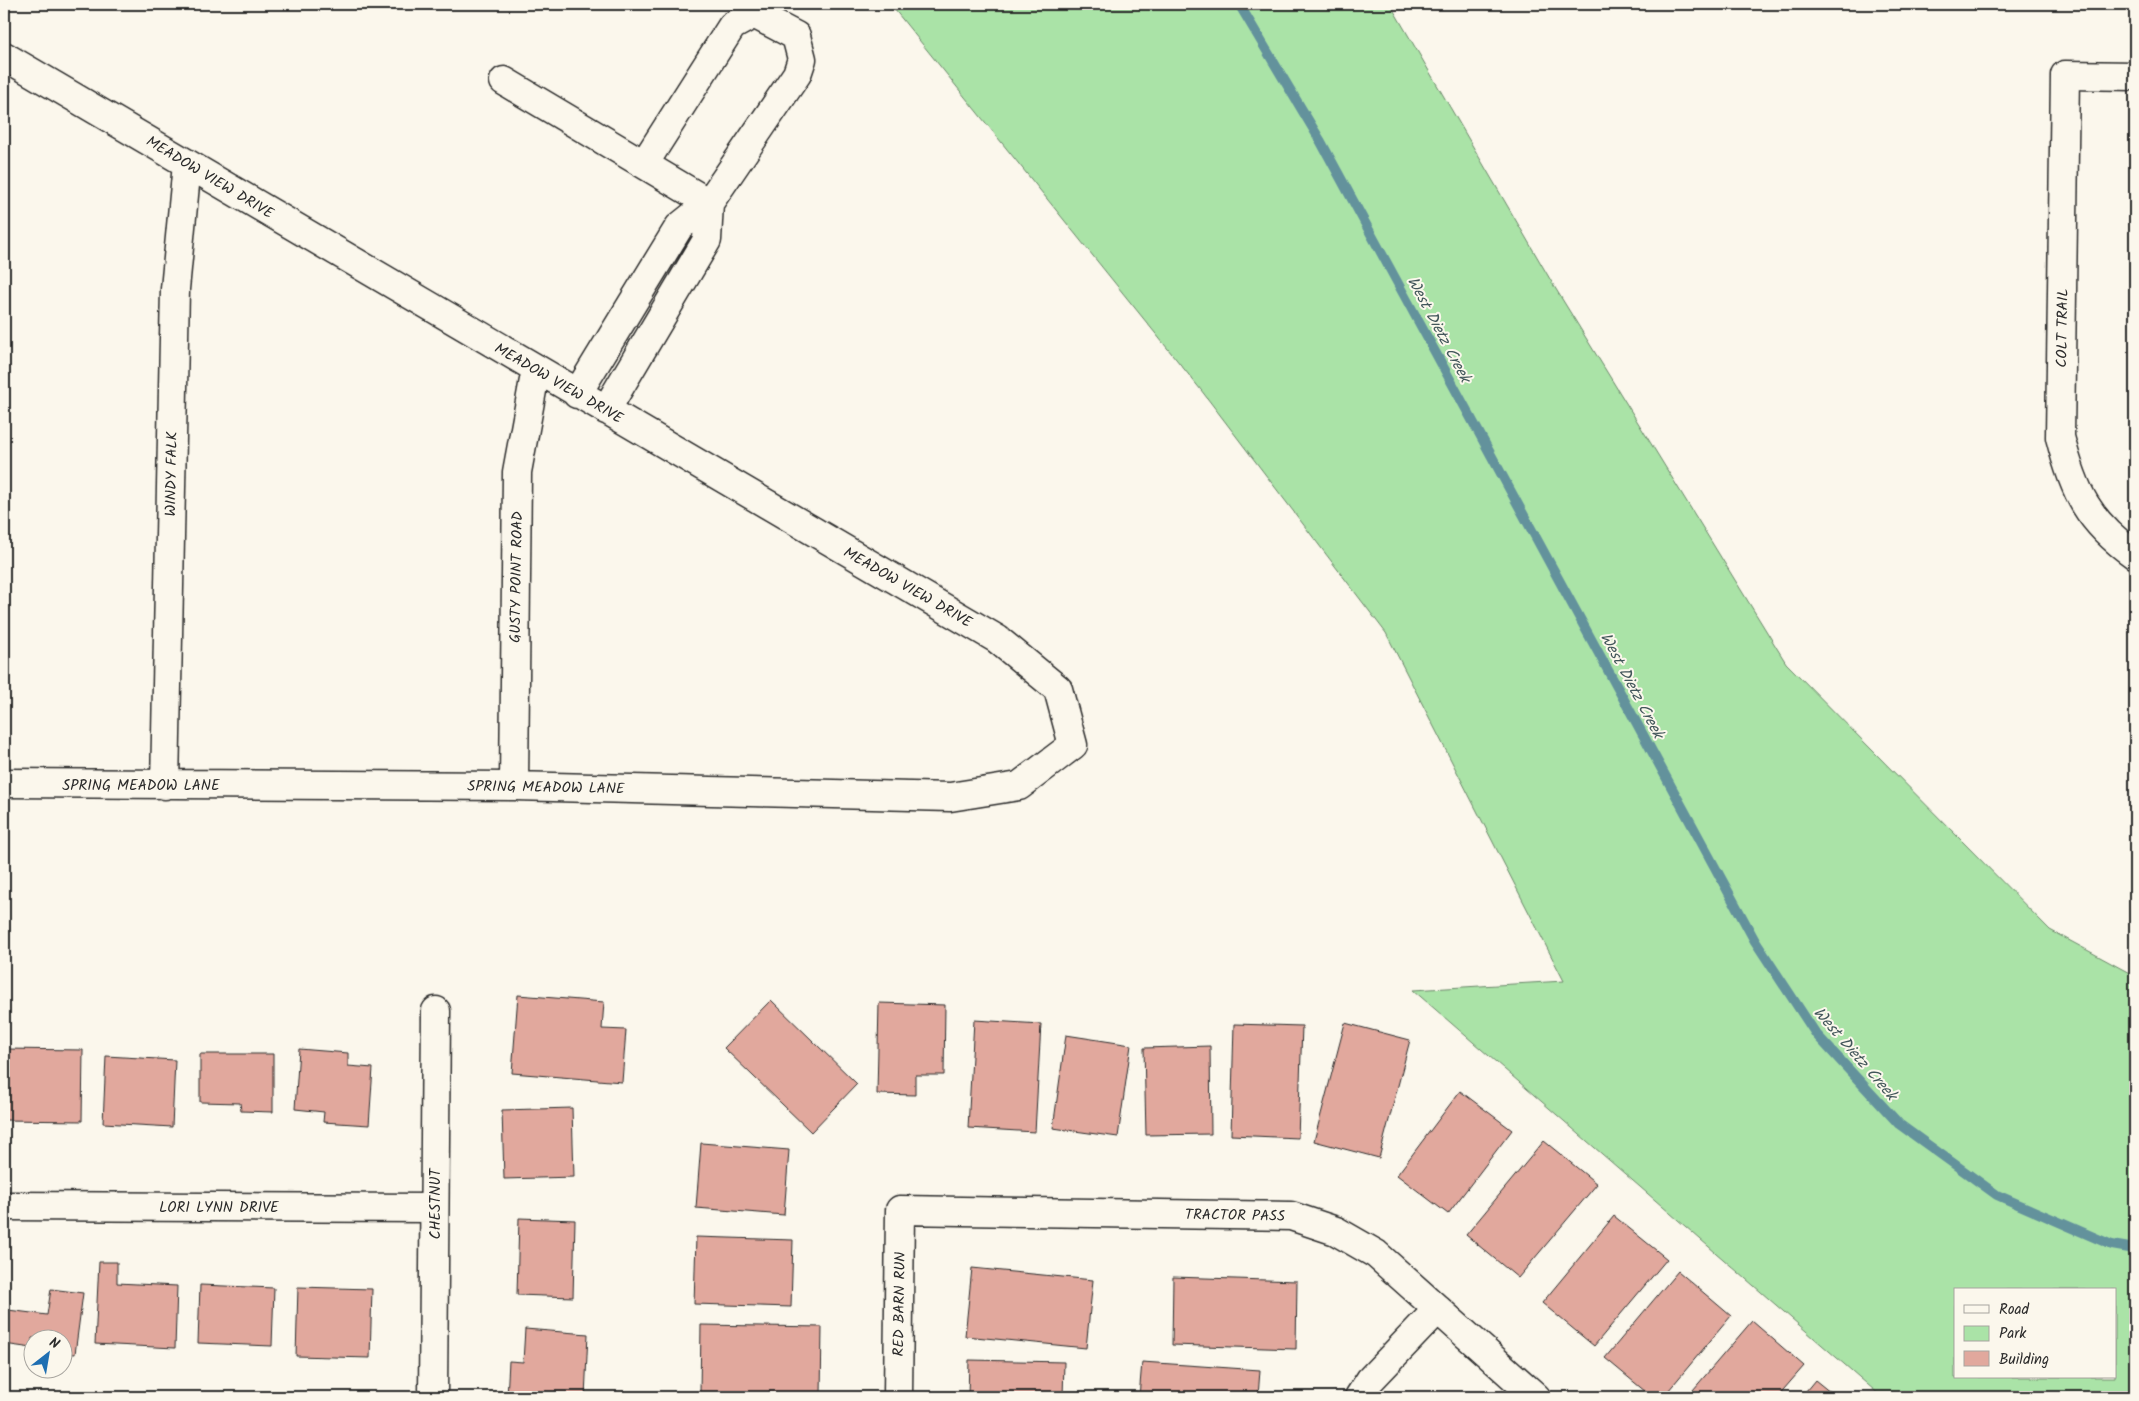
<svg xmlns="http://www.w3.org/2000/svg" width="2139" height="1401" font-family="Kalam,sans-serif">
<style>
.green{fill:#aae3a7;stroke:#6a8769;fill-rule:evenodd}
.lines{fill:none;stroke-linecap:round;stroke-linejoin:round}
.stream{stroke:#63929c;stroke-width:10}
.building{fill:#e1a89d;stroke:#2b2b2b}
.minor-casing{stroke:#2b2b2b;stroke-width:31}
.minor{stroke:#fbf7ec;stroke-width:28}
.labels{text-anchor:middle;stroke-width:4;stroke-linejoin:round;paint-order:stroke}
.street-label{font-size:15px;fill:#2b2b2b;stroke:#fbf7ec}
.water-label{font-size:16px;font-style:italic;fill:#42565a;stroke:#fbf7ec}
</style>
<rect width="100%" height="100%" fill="#fbf7ec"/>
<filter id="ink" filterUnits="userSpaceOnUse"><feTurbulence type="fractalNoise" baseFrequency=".02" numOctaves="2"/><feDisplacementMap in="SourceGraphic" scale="10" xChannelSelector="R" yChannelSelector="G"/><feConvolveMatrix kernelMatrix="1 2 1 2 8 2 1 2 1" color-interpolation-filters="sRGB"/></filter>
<g filter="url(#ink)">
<path class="green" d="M890,4h500l164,282 232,377 264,267 85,46v421h-253l-469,-407 151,-9 -178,-348 -185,-243zM1955,1290h160v87h-160z"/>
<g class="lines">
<path class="stream" d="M1239,4l81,136 435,801 61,93 83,90 98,71 115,50 23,4"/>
</g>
<path class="building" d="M518,995l86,7 -2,27 24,1 -4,52 -110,-9z
M771,1000l86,84 -46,48 -87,-84z
M879,1003l66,2 -1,70h-29v20l-38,-1z
M974,1020l67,4 -6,108 -67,-4z
M1345,1023l65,17 -31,118 -65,-17z
M1234,1024l68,2 -4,112 -67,-3z
M1066,1035l65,10 -13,92 -65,-9z
M1210,1046l1,88 -65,1 -2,-87z
M4,1049l79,1 -1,71 -78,-1z
M299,1049l49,4v13l25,2 -4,57 -46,-3 1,-10 -29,-3z
M200,1054h73v58l-32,-1 -1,-8 -40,-1z
M106,1056l69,4 -3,67 -69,-4z
M1460,1091l52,39 -64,84 -51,-39z
M572,1108l2,69 -70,2 -2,-69z
M1544,1141l53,43 -79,94 -52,-43z
M701,1143l88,7 -5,65 -88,-7z
M1614,1216l53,43 -73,87 -52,-43z
M519,1218l56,2 -2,77 -56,-2z
M696,1237l97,3 -2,67 -97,-3z
M99,1262h18v21l60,3 -2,62 -80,-4z
M972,1268l121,12 -7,68 -121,-12z
M1678,1271l53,45 -68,81h-11l-47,-39z
M1173,1277l124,4 -1,68 -124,-4z
M200,1285l74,3 -2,58 -74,-3z
M298,1287l74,2 -2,69 -74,-2z
M51,1289l32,4 -8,61 -13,-1v-15h-30v10l-28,-4 4,-34 39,5z
M1752,1321l52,45 -27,31h-90z
M701,1325l121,2 -1,68 -121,-2z
M525,1329l63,5 -3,63h-78l2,-36 14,1z
M969,1360l95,2 -1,35h-95z
M1142,1362l118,8 -2,27h-119z
M1815,1380l21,17h-35z"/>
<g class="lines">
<g class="minor-casing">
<path id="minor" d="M4,56l993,583 61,50 15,56 -54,41 -69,11 -436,-11 -510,-3
M2135,76l-70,-1 -5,362c14,55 28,85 75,118
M504,81l205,122
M577,394l102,-167 30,-24 88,-129 5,-15 -6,-23 -42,-22 -22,12 -88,138
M606,410l101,-170 2,-37
M165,785l10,-496 12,-125
M514,786l3,-314 19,-103
M4,1206l430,2
M433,1397l3,-386
M898,1397l2,-187 391,6 45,15 40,23 160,143
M1359,1397l11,-17 67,-70"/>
</g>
<use href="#minor" class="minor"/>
</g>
</g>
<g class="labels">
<g class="street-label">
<text transform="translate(210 177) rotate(31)" y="5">MEADOW VIEW DRIVE</text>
<text transform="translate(2062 328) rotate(-89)" y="5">COLT TRAIL</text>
<text transform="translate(559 383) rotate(30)" y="5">MEADOW VIEW DRIVE</text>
<text transform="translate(171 474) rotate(-89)" y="5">WINDY FALK</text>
<text transform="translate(516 577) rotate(-89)" y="5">GUSTY POINT ROAD</text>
<text transform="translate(908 587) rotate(30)" y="5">MEADOW VIEW DRIVE</text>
<text x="141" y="790">SPRING MEADOW LANE</text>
<text transform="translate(546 787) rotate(1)" y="5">SPRING MEADOW LANE</text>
<text transform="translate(435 1204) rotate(-90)" y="5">CHESTNUT</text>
<text x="219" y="1212">LORI LYNN DRIVE</text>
<text transform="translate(1235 1215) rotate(1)" y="5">TRACTOR PASS</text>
<text transform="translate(899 1304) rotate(-89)" y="5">RED BARN RUN</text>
</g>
<g class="water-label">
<text transform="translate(1440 329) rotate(62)" y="6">West Dietz Creek</text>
<text transform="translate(1633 685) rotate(62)" y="6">West Dietz Creek</text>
<text transform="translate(1856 1053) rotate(49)" y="6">West Dietz Creek</text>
</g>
</g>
<rect width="2139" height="1401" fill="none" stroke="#fbf7ec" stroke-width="20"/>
<rect x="10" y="10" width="2119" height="1381" fill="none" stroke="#2b2b2b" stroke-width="2" filter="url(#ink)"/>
<rect x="1954" y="1288" width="162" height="90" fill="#fbf7ec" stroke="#a8a59f"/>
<rect x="1964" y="1305" width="25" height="8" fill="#fbf7ec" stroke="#a8a59f"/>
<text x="1999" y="1314" font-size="15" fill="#2b2b2b">Road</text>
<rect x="1964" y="1326" width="25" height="15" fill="#aae3a7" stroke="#a8a59f"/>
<text x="1999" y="1338" font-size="15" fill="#2b2b2b">Park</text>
<rect x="1964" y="1351" width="25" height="15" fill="#e1a89d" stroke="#a8a59f"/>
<text x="1999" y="1364" font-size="15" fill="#2b2b2b">Building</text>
<g transform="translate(48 1354) rotate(31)"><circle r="24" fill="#fbf7ec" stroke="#a8a59f"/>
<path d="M0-4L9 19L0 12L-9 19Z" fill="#1f6fb2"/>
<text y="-8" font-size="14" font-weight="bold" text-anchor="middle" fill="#2b2b2b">N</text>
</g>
</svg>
